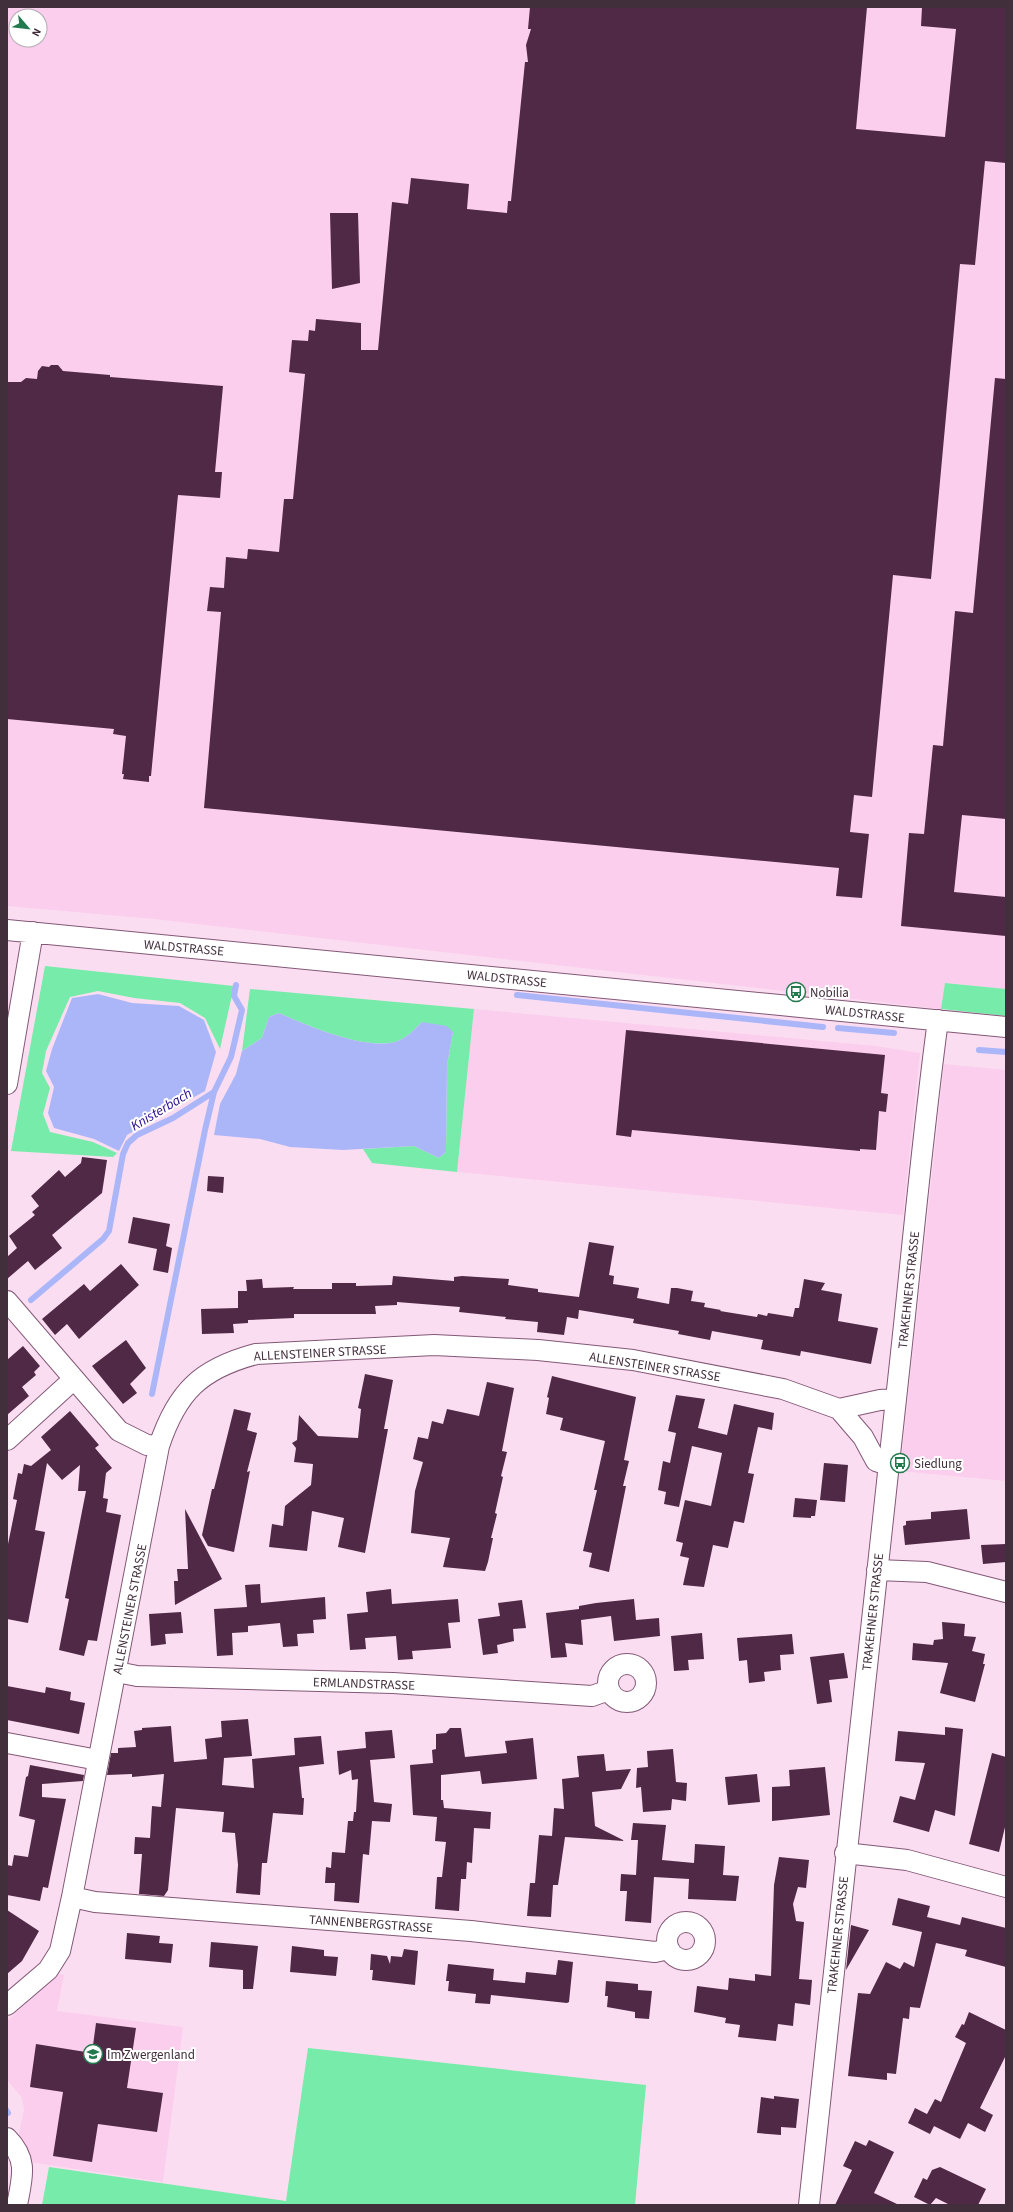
<svg xmlns="http://www.w3.org/2000/svg" width="1013" height="2212" font-family="'Source Sans 3',sans-serif">
<style>
.built{fill:#fbceed;fill-rule:evenodd}
.green{fill:#77ebaa}
.water{fill:#abb6f9}
.lines{fill:none;stroke-linecap:round;stroke-linejoin:round}
.stream{stroke:#abb6f9;stroke-width:6}
.building{fill:#4f2945}
.minor-casing{stroke:#835877;stroke-width:22}
.minor{stroke:#fff;stroke-width:20}
.labels{text-anchor:middle;stroke-width:4;stroke-linejoin:round;paint-order:stroke}
.street-label{font-size:13px;fill:#422f3c;stroke:#fff}
.poi-label{font-size:13px;fill:#422f3c;stroke:#fff;text-anchor:start}
.water-label{font-size:14px;font-style:italic;fill:#27098f;stroke:#fff}
</style>
<rect width="100%" height="100%" fill="#fbddf1"/>
<path class="built" d="M21,7h985v982l-60,-6 -5,26 -787,-90 -147,-13v-898zM16,16h24v24h-24z
M474,1009l402,37 44,7 -17,162 -446,-43z
M944,1064l62,6v411l-106,-10z
M58,1974l6,1 -7,36 126,16 -20,155 -134,-20 -11,-24 6,-28 -2,-12 -15,-18v-59z"/>
<path class="green" d="M45,966l189,20 -14,63 -15,-31 -25,-15 -46,-5 -36,-7 -28,6 -24,54 -4,22 8,15 -7,26 7,18 43,10 24,11 -4,4 -102,-6z
M945,983l61,6v27l-65,-7z
M250,989l224,20 -17,163 -85,-9 -9,-14 51,-3 25,12 7,-6 1,-87 6,-33 -31,-10c-8,8 -16,17 -27,20 -31,8 -87,-16 -116,-29l-10,4 -7,21 -20,13z
M308,2048l338,37 -11,120h-593l7,-38 237,34z"/>
<path class="water" d="M98,994l34,9 47,3 25,14 12,32 -11,39 -78,44 -8,16 -25,-12 -40,-11 -6,-15 6,-26 -8,-16 6,-22 20,-51z
M279,1013c29,13 85,37 116,29 11,-3 19,-12 27,-20l25,4 6,6 -6,33 -1,87 -7,6 -25,-12 -71,4 -53,-3 -30,-8 -46,-4 6,-31 16,-30 6,-23 20,-13 7,-21z"/>
<g class="lines">
<path class="stream" d="M517,995l306,32
M838,1028l56,5
M979,1050l27,2
M31,1300l72,-61 6,-8 14,-77 5,-11 9,-8 36,-17 41,-26 17,-35 11,-47 -8,-14 2,-11
M152,1394l53,-264 9,-38
M7,2111l1,2"/>
</g>
<path class="building" d="M530,7h337l-11,122 89,8 11,-108 -35,-3 1,-19h84v156l-21,-2 -10,104 -15,-1 -29,315 -38,-4 -21,222 -18,-2 -4,37 19,2 -7,64 -26,-2 3,-28 -635,-60 17,-196 -14,-1 3,-24 14,1 2,-31 21,2 1,-10 31,3 5,-53h9l12,-125 -16,-2 3,-32 16,1 1,-11 6,1 1,-12 45,4v27h17l14,-148 16,2 3,-26 58,6 -2,25 40,4 1,-12h3l14,-139h3l-2,-17 5,-16h-3z
M330,213h28l2,70 -28,6z
M51,365h7l5,6 47,4v2l113,9 -8,86h7l-2,26 -42,-3 -27,281h-2v6l-26,-3 1,-5h-2l4,-38 -13,-2 1,-5 -107,-10v-337h14l5,-4 11,1 1,-8 4,-5 7,1z
M995,378l11,1v440l-44,-4 -8,77 52,5v39l-105,-10 8,-93 15,1 9,-89 10,1 12,-135 18,2z
M626,1030l259,25 -4,38 7,1 -2,18 -7,-1 -3,39 -16,-1v2l-228,-21 -1,7 -15,-2z
M82,1157l25,3 -5,33 -50,42 10,13 -27,22 -7,-9 -21,18v-22l10,-9 -8,-12 26,-21 -3,-3 7,-6 -8,-10 28,-26 6,7 16,-14z
M208,1176l16,1 -1,16 -16,-2z
M133,1217l37,7 -4,22 6,2 -4,25 -15,-3 4,-21 -29,-6z
M589,1242l25,4 -5,29 5,1 -1,8 26,4 -2,10 32,6 2,-16h6l16,3 -2,10 14,2 -1,4 17,3 -1,1 37,6 1,-3 9,2 1,-3 25,4 2,-9h4l5,-29 21,4 -4,7 21,4 -4,27 40,7 -7,36 -70,-13 -1,5 -39,-7 2,-9 -51,-9 -2,9 -32,-6 1,-3 -46,-8 1,-4 -55,-9 -1,9 -11,-2 -3,18 -27,-3 1,-10 -33,-3 1,-2 -47,-5 1,-5 -63,-5v3l-22,1 1,8h-82v4l-46,2v3l-15,1 1,9 -32,1 -1,-25 37,-1v-17h9l-1,-11 16,-1 1,9 31,-1 -1,2h39v-6h24v3l36,-1 1,-9 61,5v-4l8,-1 47,3 -1,6 30,4v3l41,5z
M121,1264l18,21 -60,54 -12,-15 -12,11 -13,-16 42,-35 6,7z
M126,1340l20,28 -16,16 7,9 -14,11 -31,-38z
M23,1346l17,20 -6,6 2,3 -14,12 7,9 -22,19v-55z
M365,1374l28,6 -9,49h4l-23,124 -27,-6 6,-29 -32,-7 -5,40 -38,-4 3,-23 11,2 2,-20 26,-21 2,-21 -19,-2 2,-14 -4,-5 5,-3 2,-25 19,21 40,2 3,-29 -3,-1z
M552,1376l84,21 -12,63 5,1 -6,25h3l-17,86 -20,-5 3,-14 -9,-2 14,-61h-3l11,-49 -45,-11 3,-12 -17,-4 3,-16 -2,-1z
M487,1382l27,6 -12,63 5,1 -6,24 2,1 -8,36 2,1 -6,24h2l-5,24 -3,9 -42,-4 7,-29 -39,-5 4,-42 8,-29 -10,-3 5,-22 10,2 4,-18 11,3 4,-15 32,7z
M676,1395l29,4 -7,29 29,7 7,-31 40,9 -2,17 -14,-3 -10,46 6,1 -10,49 -10,-2 -6,27 -15,-3 -9,42 -21,-2 6,-27 -9,-2 3,-13 -7,-2 9,-41 26,6 11,-53 -30,-7 -13,61 -15,-3 2,-12 -8,-2 5,-29 7,2 6,-30 -8,-2z
M234,1409l17,4 -4,17 10,3 -10,39 3,-1 -16,81 -26,-6 -6,-11 10,-46h2z
M70,1411l29,34 -4,3 17,20 -6,5 -3,25 5,1 -2,13 15,3 -24,126 -9,-1 -4,16 -25,-6 10,-51 -4,-1 21,-107h-8l2,-26 -18,15 -15,-17 -12,67 10,2 -17,91 -21,-4v-70l10,-49 -4,-1 5,-26 4,1 2,-10 7,2 20,-16 -10,-13z
M824,1463l24,2 -3,37 -25,-2z
M795,1498l22,2 -2,16h-4v2l-18,-1z
M185,1509l37,70 -47,26 -1,-24h4l-1,-12h11z
M967,1509l3,30 -65,6 -2,-19 3,-1v-4l25,-2v-7z
M1006,1544v18l-23,2 -2,-19z
M260,1584l1,19 64,-6 1,22 -13,1 1,13 -17,1 1,12 -15,1 -3,-24 -32,3v6l-16,1 1,22 -16,1 -3,-47 33,-2 -2,-22z
M391,1589l1,15 66,-5 2,23 -12,1 3,25 -39,3 1,8 -15,1 -2,-24 -31,2 1,11 -16,1 -3,-36 21,-2 -2,-20z
M634,1599l2,21 23,-2 1,18 -46,5 -3,-25 -30,4 2,25 -18,-2 2,14 -16,1 -5,-45 33,-4v-3l17,-3z
M522,1600l4,28 -13,1 1,12 -17,4 1,8 -15,2 -5,-36 22,-3 -2,-13z
M181,1612l2,21 -18,1 1,10 -15,2 -2,-32z
M942,1622l23,2 -1,12 12,1 -4,14 13,3 -2,10h2l-10,38 -35,-9 8,-30 -36,-3 1,-17 20,2 1,-5 9,-1z
M702,1633l2,26 -16,1 1,10 -15,1 -3,-35z
M792,1634l2,20 -14,1 1,15 -17,2 1,9 -16,2 -2,-23 -8,1 -2,-23z
M844,1653l4,25 -19,2 3,22 -15,2 -7,-47z
M7,1686l38,7 1,-6 25,5 -1,8 15,3 -6,31 -72,-14z
M248,1719l4,37 -28,2 -2,27 32,3 -2,-29 43,-4 -1,-17 27,-2 3,28 -25,3 3,31h2l-1,17 -30,-2 -6,50h-5l-2,32 -24,-2 2,-28 -3,-32 -13,-1 2,-20 -48,-4 -8,82 -4,6 -25,-2 3,-40h-8l1,-17 15,1 2,-32 9,1 3,-33 -32,3v-3l-25,1 4,-22h7v-5l18,-1 -2,-16 8,-1v-2l29,-2 3,36 33,-3 -2,-20 17,-2 -1,-16z
M945,1727l18,2 -8,87 -20,-6 -6,22 -36,-10 7,-26 15,4 10,-37 -30,-2 3,-30 47,4z
M450,1728h11l4,29 42,-4 -2,-12 28,-3 4,41 -55,5 -2,-13 -39,4v25h2l1,8 47,4 -1,17 -16,-1 -2,35 -5,-1 -1,17h-5l-2,32 -24,-2 2,-32h5l4,-35 -11,-1 2,-24 -24,-2 -3,-50 23,-2 -1,-13 4,-1v-15l10,-1z
M392,1730l3,28 -25,2 4,42 18,2 -2,18 -18,-1 -3,34 -6,-1 -4,49 -25,-2 1,-18h-10l1,-16 5,1 1,-16 13,1 3,-32h5l1,-9h2l2,-33 -6,1 -1,-10 -12,5 -2,-24 29,-3 -1,-16z
M673,1749l3,33 11,1 -1,18 -14,-2 -1,11 -28,2 -2,-25 -5,1 1,-20 11,-1 -1,-16z
M992,1753l14,4v66l-7,29 -30,-8z
M604,1754l2,17 25,-2 -10,20 -29,3 3,34 30,15 -60,-4 -7,48h-5l-2,32 -24,-1 3,-33h5l4,-48 13,1 2,-28 10,1 -2,-30 17,-2 -2,-21z
M30,1765l54,10 -1,6 -41,3v13l24,2 -18,89 -5,-1 -3,14 -33,-6v-30l5,1 2,-11 14,2 7,-37 -16,-4 7,-39 2,-1z
M825,1767l5,48 -58,6v-34l18,-1 -1,-16z
M757,1774l3,28 -32,3 -3,-28z
M633,1823l33,2 -4,35 32,3 1,-19 30,2 -2,29 16,1 -3,25 -48,-2 1,-20 -35,-2 -3,46 -26,-2 2,-30h-7l1,-17 15,1 2,-35h-7z
M779,1857l30,3 -3,28 -8,-1 -5,17 3,17 8,1 -5,57 13,1 -2,25 -15,-2 -2,23 -15,-2 -2,17 -38,-4 2,-12 -15,-2 1,-5 -32,-6 3,-26 31,4 1,-12 26,3v-7l16,2 3,-91z
M898,1898l32,8 -3,11 33,8 2,-8 44,11v39l-41,-11 2,-6 -31,-7 -16,65 -10,-1 -1,12 -6,-1 -7,56 -9,-1v7l-39,-4 10,-83 12,1 16,-32 14,7 4,-7 10,5 8,-35 -30,-7z
M7,1910l32,21 -17,30 -15,13z
M851,1925l18,5 -23,40z
M127,1933l33,3 -1,7 14,1 -2,19 -46,-4z
M211,1942l47,4 -5,43h-10v-19l-34,-3z
M292,1946l32,4v6l14,1 -2,19 -46,-4z
M404,1949l14,2 -3,34 -43,-5 1,-10h-3l1,-16 16,2 3,8 1,-8 11,1z
M558,1960l15,2 -4,40 -2,1 -76,-8 -1,9 -15,-1 1,-9 -28,-3 1,-10h-3l2,-17 46,5 -1,11 32,3 1,-11 30,3z
M606,1981l32,3v6l14,1 -3,28 -14,-1v-6l-28,-5 1,-11h-3z
M969,2012l37,18v25l-26,53 13,7 -8,17 -17,-9 -8,16 -26,-13 -4,8 -22,-11 7,-15 12,6 8,-15 6,3 25,-59 -11,-6 7,-13 2,1z
M96,2023l40,5 -9,60 36,5 -6,39 -59,-8 -6,38 -39,-6 10,-64 -33,-5 6,-43 56,9z
M774,2096l25,3 -3,29 -15,-1v8l-24,-2 4,-36 13,2z
M869,2140l25,12 -20,41 25,12h-64l17,-35 -9,-4 12,-25 11,5z
M940,2167l46,22 -8,16h-28l-14,-7 -6,7 -16,-8 9,-19 4,2 5,-10z"/>
<g class="lines">
<g class="minor-casing">
<path id="minor" d="M7,930l999,97
M7,1084l26,-152
M7,1301l112,130 28,14 12,1
M839,1409l41,-9 16,-1
M7,1440l67,-61
M877,1570l50,2 79,20
M608 1683a19 19 0 1 1 38 0a19 19 0 1 1-38 0Z
M117,1672l20,4 256,7 199,13 17,-6
M7,1743l91,17
M845,1853l62,7 99,27
M72,1897l23,5 376,29 184,21 14,-3
M667 1941a19 19 0 1 1 38 0a19 19 0 1 1-38 0Z
M7,2005l41,-35 12,-19 12,-54 87,-451c18,-54 41,-77 97,-92l178,-9 104,5 95,10 150,29 56,20 24,28 13,24 12,4
M7,2138c22,22 15,40 10,67
M809,2205c31,-284 60,-568 92,-852 12,-111 22,-222 37,-333"/>
</g>
<use href="#minor" class="minor"/>
</g>
<defs>
<g id="bus-ring" transform="scale(1)"><circle r="9.5" fill="#fff" stroke="#237a4e" stroke-width="1.5"/><path d="M-5-6H5V4H4V6H2V4H-2V6H-4V4H-5ZM-3.5-4V0h7V-4ZM-3.5 1.2v1.5H-2V1.2ZM2 1.2v1.5H3.5V1.2Z" fill="#237a4e"/></g>
<g id="school-ring" transform="scale(1)"><circle r="9.5" fill="#fff" stroke="#237a4e" stroke-width="1.5"/><path d="M0-5L7-2L0 1L-7-2ZM-4 1L0 2.5L4 1V4Q0 6-4 4Z" fill="#237a4e"/></g>
</defs>
<g fill-rule="evenodd">
<use href="#bus-ring" x="796" y="992"/>
<use href="#bus-ring" x="900" y="1463"/>
<use href="#school-ring" x="93" y="2054"/>
</g>
<g class="labels">
<g class="street-label">
<text transform="translate(184 947) rotate(5)" y="5">WALDSTRASSE</text>
<text transform="translate(507 978) rotate(6)" y="5">WALDSTRASSE</text>
<text transform="translate(865 1013) rotate(6)" y="5">WALDSTRASSE</text>
<text transform="translate(908 1290) rotate(-84)" y="5">TRAKEHNER STRASSE</text>
<text transform="translate(320 1352) rotate(-3)" y="5">ALLENSTEINER STRASSE</text>
<text transform="translate(655 1366) rotate(9)" y="5">ALLENSTEINER STRASSE</text>
<text transform="translate(129 1609) rotate(-79)" y="5">ALLENSTEINER STRASSE</text>
<text transform="translate(872 1612) rotate(-84)" y="5">TRAKEHNER STRASSE</text>
<text transform="translate(364 1683) rotate(2)" y="5">ERMLANDSTRASSE</text>
<text transform="translate(371 1923) rotate(4)" y="5">TANNENBERGSTRASSE</text>
<text transform="translate(837 1935) rotate(-84)" y="5">TRAKEHNER STRASSE</text>
</g>
<g class="poi-label">
<text x="810" y="997">Nobilia</text>
<text x="914" y="1468">Siedlung</text>
<text x="107" y="2059">Im Zwergenland</text>
</g>
<g class="water-label">
<text transform="translate(161 1109) rotate(-31)" y="5">Knisterbach</text>
</g>
</g>
<rect width="1013" height="2212" fill="none" stroke="#422f3c" stroke-width="16"/>
<g transform="translate(28 28) rotate(118)"><circle r="19" fill="#ffffff" stroke="#b3acb1"/>
<path d="M0-3L7 15L0 10L-7 15Z" fill="#237a4e"/>
<text y="-6" font-size="11" font-weight="bold" text-anchor="middle" fill="#422f3c">N</text>
</g>
</svg>
